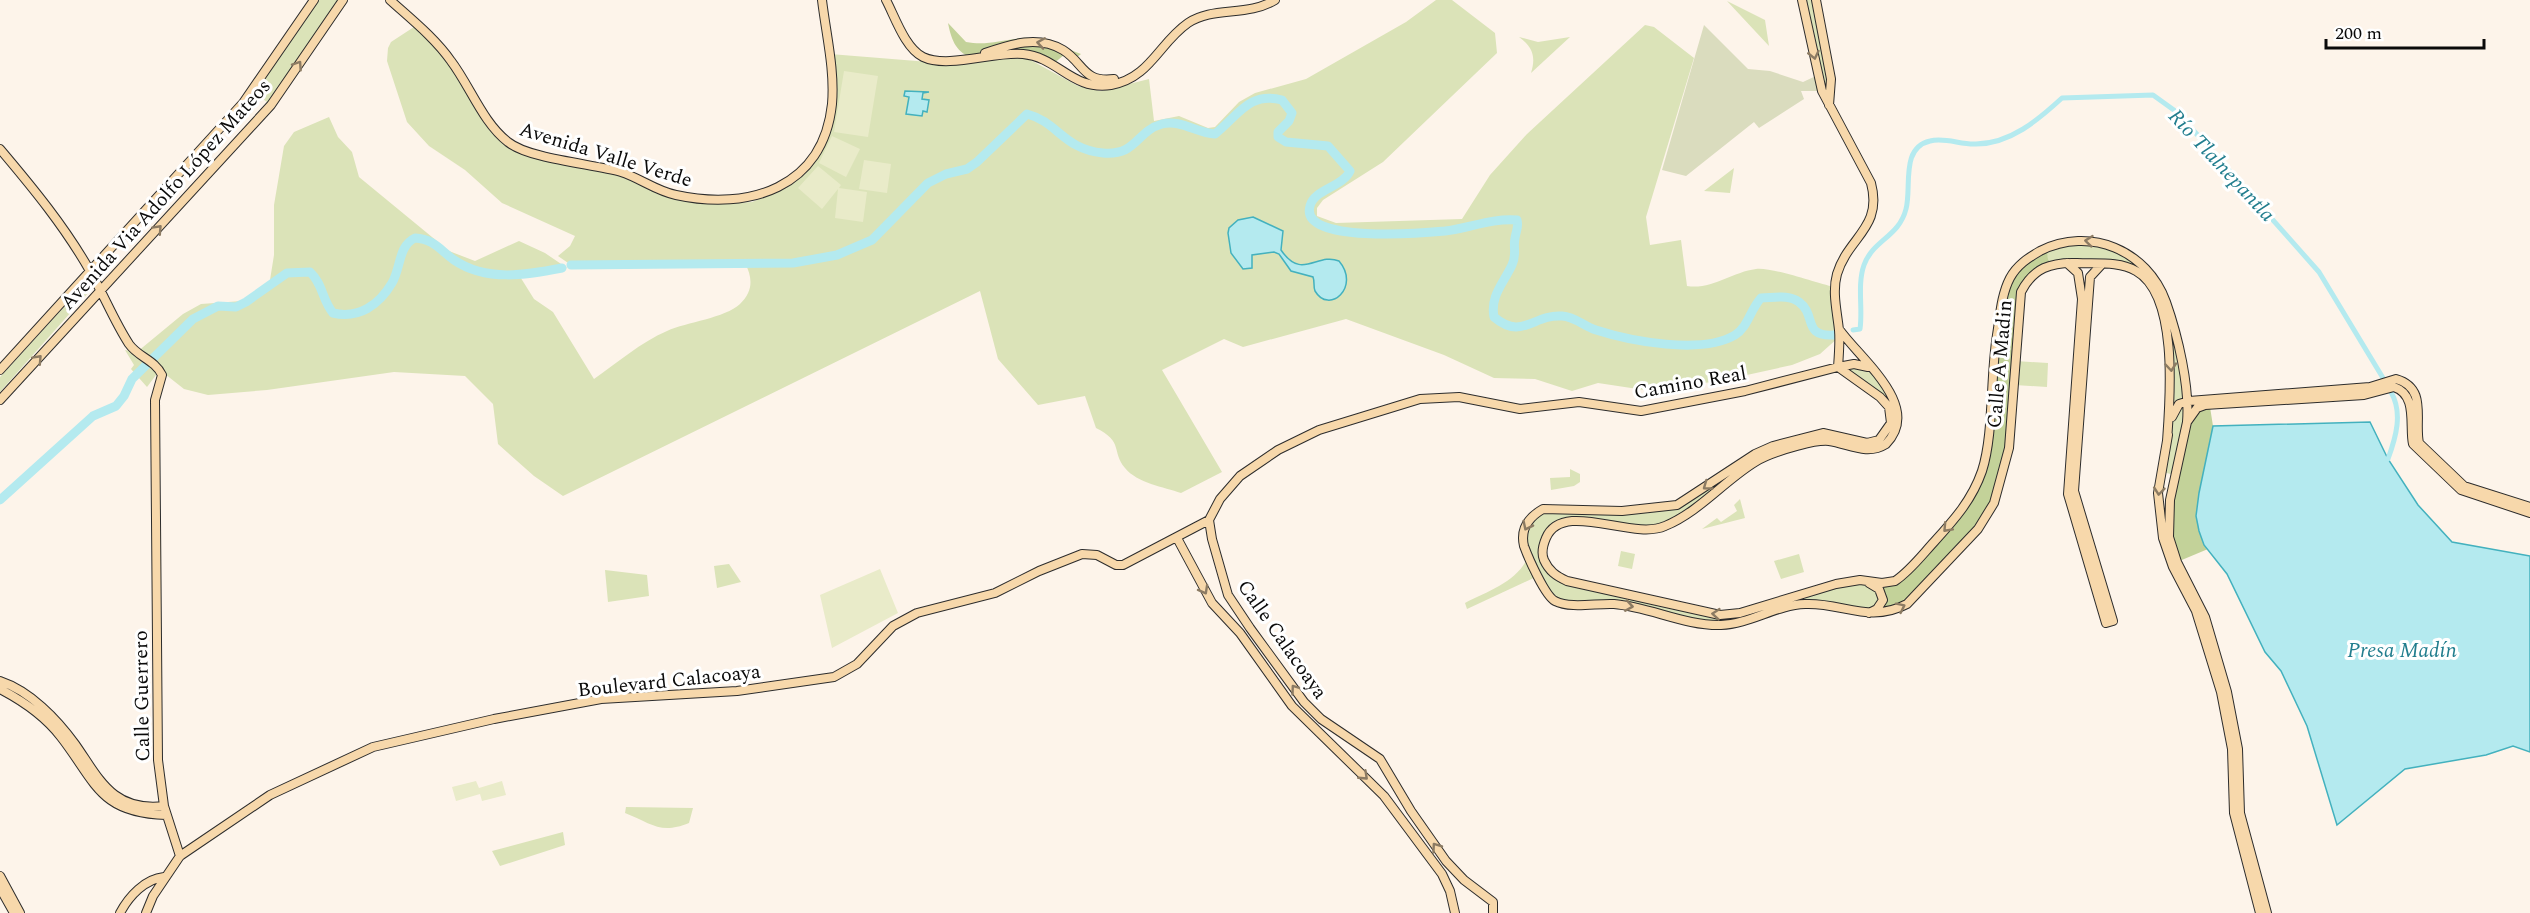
<svg xmlns="http://www.w3.org/2000/svg" width="2530" height="913" font-family="Spectral,serif">
<style>
.green{fill:#dbe3b8}
.forest{fill:#c3d299}
.cemetery{fill:#dadcbe}
.pitch{fill:#e9ebc9}
.water{fill:#b4eaef;stroke:#43b1be;stroke-width:1.5}
.lines{fill:none;stroke-linecap:round;stroke-linejoin:round}
.canal{stroke:#b4eaef;stroke-width:5}
.river{stroke:#b4eaef;stroke-width:9}
.secondary-casing{stroke:#2c2c2c;stroke-width:10}
.secondary{stroke:#f7d8ab;stroke-width:8}
.oneway{stroke:#8c7b63}
.labels{text-anchor:middle;stroke-width:6;stroke-linejoin:round;paint-order:stroke}
.street-label{font-size:20px;fill:#0a0a0a;stroke:#fff}
.water-label{font-size:21px;font-style:italic;fill:#227e8e;stroke:#fff}
</style>
<rect width="100%" height="100%" fill="#fdf4ea"/>
<path class="green" d="M314,0h29l-72,105 -19,-14z
M1436,0h16l43,33 2,20 -114,109 -60,38 -6,8v8l19,7 126,-4 28,-44 37,-41 118,-109 9,2 40,31 -48,159 4,28 31,-5 6,46c25,4 45,-14 69,-17 16,-2 60,14 78,18l5,50 -19,17 -28,11 -68,15 -73,11 -53,-8 -26,8 -37,-12 -41,-1 -50,-23 -98,-36 -103,28 -19,-8 -62,31 60,102 -41,21c-17,-6 -44,-10 -56,-25 -14,-17 -1,-26 -29,-40l-11,-32 -47,9 -40,-46 -18,-68 -417,205 -29,-20 -36,-32 -5,-40 -28,-28 -71,-4 -127,18 -59,5 -24,-6 -47,-37 46,-38 18,-10 41,-3 21,-11 7,-10 4,-25v-50l10,-59 10,-14 35,-15 9,20 14,15 7,25 90,74 26,10 44,-20 26,12 22,15 -26,6 -22,1 15,24 19,13 41,67c23,-16 47,-37 73,-48 20,-9 58,-13 73,-27 13,-12 13,-26 5,-41l-174,2 -13,-9 12,-10 5,-10 -73,-33 -37,-33 -36,-24 -22,-24 -20,-61 1,-13 3,-6 26,-17 26,24 51,79 23,20 63,14 82,29 74,12 16,-1 31,-13 21,-14 8,-10 7,-12 13,-39 -2,-60 99,8 96,-5 53,29 23,5 48,-12 5,42 25,-5 29,12 7,-1 24,-25 16,-9 51,-14 100,-57z
M1802,0h14l15,79 -2,29z
M1727,1l38,19 4,26z
M1519,37l19,5 32,-5 -39,36c5,-16 2,-26 -12,-36z
M1734,168l-4,25 -26,-2z
M2072,240l58,15 32,37 27,109 -14,74 -13,-3 9,-106 -18,-75 -27,-24 -74,-3 -4,-5 -2,-7z
M84,285l6,2 -2,6 -88,99v-15z
M125,350l9,2 13,16h10l-1,7 -9,12 -16,-18 3,-4z
M2016,361l32,2 -1,24 -32,-2z
M1854,364c22,2 47,32 44,56 -6,48 -44,23 -72,21 -14,-1 -27,5 -40,8 -49,14 -93,77 -135,82 -38,4 -102,-40 -109,24l8,16 17,10c40,9 138,40 174,32 35,-9 85,-33 119,-33 8,0 18,7 23,14 1,11 -4,15 -14,19l-63,-9 -84,21 -23,-3 -69,-16 -74,-5 -8,-7 -10,-18 -71,33 -2,-6c23,-12 52,-21 63,-46 -8,-21 -5,-37 15,-48l79,2 55,-6 78,-51 18,-8 50,-13 44,10 12,-3 10,-12 2,-16 -11,-15 -42,-30z
M1570,469l10,5v8l-6,4 -23,4 -1,-12 20,-1z
M1740,499l5,19 -43,11 15,-11 4,4 16,-11 -3,-6z
M1621,551l14,3 -3,15 -14,-3z
M1799,554l5,18 -23,7 -7,-18z
M729,564l12,18 -24,6 -3,-22z
M605,570l42,5 2,21 -41,6z
M626,807l67,1 -4,15c-29,12 -38,0 -64,-10z
M563,832l2,13 -65,21 -8,-15z"/>
<path class="forest" d="M948,23l18,19c20,4 36,-2 56,-4 20,-2 40,9 59,16l-9,7 -8,-6 -11,9 -18,-9 -65,2c-15,-6 -19,-19 -22,-34z
M2047,252l1,7 4,5 -27,20 -14,143 -24,90 -68,77 -35,19 -5,-24 3,-6h7l66,-63 27,-49 21,-173 12,-27z
M2210,407l3,19 -17,90 12,33 -31,13 -9,-34 23,-115z"/>
<path class="cemetery" d="M1704,25l44,44 22,2 33,11 15,-7 4,16h-21l3,8 -45,29 -5,-6 -68,54 -24,-6z"/>
<path class="pitch" d="M844,71l34,5 -10,61 -34,-5z
M832,136l28,13 -14,28 -27,-14z
M864,160l27,4 -4,29 -28,-4z
M818,166l23,19 -2,3 28,4 -4,30 -28,-4 3,-29 -16,20 -24,-21z
M880,569l18,44 -66,35 -12,-53z
M476,781l3,7 23,-7 4,14 -24,6 -2,-7 -24,7 -4,-14z"/>
<path class="water" d="M905,91l24,1 -6,1 -1,6 7,1 -2,12 -4,-1 -1,5 -16,-2 3,-17 -5,-1z
M1253,217l30,14 -2,19c21,31 36,2 58,11 22,26 -10,54 -24,30 -2,-5 0,-9 -2,-14l-22,-6 -12,-17 -5,-2 -22,3v13l-9,1 -12,-16 -3,-20 1,-5 9,-8z
M2370,422l18,37 30,46 34,37 78,14v196l-17,-6 -27,9 -81,14 -68,56 -30,-99 -26,-55 -16,-19 -38,-78 -23,-29 -5,-14 -3,-15 3,-23 14,-67z"/>
<g class="lines">
<path class="canal" d="M1853,330l7,-1c3,-20 -3,-44 4,-64 9,-25 35,-28 42,-56 6,-22 -6,-61 24,-68 15,-4 31,4 46,3 34,0 62,-24 86,-46l91,-3 25,18 141,159 64,106
M2388,459c8,-22 15,-46 3,-67"/>
<path class="river" d="M571,265l222,-2 44,-8 35,-15 56,-57 18,-9 21,-5 10,-7 50,-48c31,8 36,35 76,39 34,3 33,-22 59,-29 18,-5 35,9 53,10 23,-18 34,-43 67,-34l10,13 -3,8 -11,11v5l8,5 42,4 22,25c-7,16 -36,18 -40,35 -11,38 114,27 135,25 24,-3 47,-13 72,-11 2,7 -1,11 -2,18 -2,10 2,17 -3,27 -9,19 -22,31 -18,52 28,24 39,-3 68,-1 14,1 21,10 34,14 34,11 106,25 139,5 13,-8 15,-25 26,-37 12,0 28,-4 38,4 18,13 3,35 35,33
M0,500l93,-84 23,-10 8,-10 8,-17 61,-60 25,-13 18,1 10,-5 41,-29 23,-1c13,12 12,28 23,41 26,6 46,-8 59,-30 9,-15 6,-37 23,-45 19,1 25,12 39,22 32,22 73,15 108,8"/>
<g class="secondary-casing">
<path id="secondary" d="M390,0c21,19 45,38 61,61 19,25 32,62 57,81 21,17 85,22 113,30 19,6 35,19 55,23 73,16 147,-7 156,-91 3,-34 -6,-70 -10,-104
M886,0c9,17 19,48 37,57 25,12 72,-6 100,-3 35,3 49,37 88,31 39,-7 48,-42 77,-62 25,-17 59,-6 87,-23
M1802,0l20,91 49,92c12,45 -23,54 -34,91 -5,18 0,37 2,56 1,12 0,24 -1,37
M1816,0l15,79 -2,26
M985,53c26,-9 53,-18 78,-3 21,13 20,33 51,29
M0,149c33,39 65,78 90,122 14,24 24,50 39,73 9,13 26,16 33,31l-7,25 3,360 6,46 16,50
M2067,263l11,10 4,26 -14,195 38,129 7,-2 -39,-130 16,-214 12,-13
M1839,329c21,30 84,77 47,115 -19,12 -37,0 -57,-3 -11,-1 -21,2 -32,5 -15,4 -29,8 -42,16 -31,19 -56,50 -90,64 -33,15 -102,-27 -119,12 -3,7 -5,15 -2,22 5,11 12,16 23,21l153,34 20,-2 96,-29 24,-4 22,3 13,-2c15,-10 27,-26 39,-39 20,-22 38,-42 48,-71 12,-37 8,-94 15,-136 3,-18 4,-40 13,-57 7,-13 18,-20 30,-27 50,-25 107,-1 126,51 12,34 24,85 21,120
M1838,367l42,30 9,10 2,16 -12,17 -12,3 -44,-10 -50,13 -18,8 -78,51 -55,6 -79,-2c-14,8 -23,20 -19,37 4,11 21,50 31,55 16,8 41,2 59,3 36,3 71,22 107,21 29,-1 55,-20 84,-21 37,-2 64,20 102,0l71,-75 16,-26 15,-55 12,-156c12,-24 30,-30 56,-29 19,1 42,-2 59,8 43,24 34,129 31,170
M0,370l243,-267 71,-103
M0,400l271,-295 72,-105
M2172,417l7,-13 10,-3 181,-14 26,-8c32,9 18,41 23,64l45,43 66,21
M2168,435l-10,58 5,45 10,29 23,44 25,81 11,57 2,64 26,100
M1177,538l35,65 28,30 52,73 92,90 58,78 8,17 5,22
M1869,583l10,6 4,11 -6,9 -8,4
M0,681c30,10 57,38 75,63 24,34 37,68 89,62
M0,689c23,12 45,27 61,48 35,45 38,76 105,78
M0,876l20,37
M0,888l14,25
M120,913c9,-17 25,-34 44,-36
M146,913l7,-17 27,-40 90,-61 103,-48 121,-28 107,-20 136,-8 97,-14 23,-13 36,-38 24,-13 78,-20 44,-22 43,-17 15,1 19,10h7l86,-45
M1493,913v-11l-29,-22 -18,-19 -35,-50 -31,-52 -59,-40 -17,-17 -54,-74 -22,-33 -16,-56 -3,-19 11,-21 20,-23 38,-26 41,-20 101,-31 39,-2 61,12 59,-7 62,9 104,-20 93,-24 16,-3 14,3
M2267,913l-27,-100 -2,-64 -11,-57 -22,-75 -28,-55 -8,-25 1,-37 17,-78 10,-14 8,-3 159,-10 30,-8c24,8 15,39 19,57l48,46 69,23"/>
</g>
<use href="#secondary" class="secondary"/>
</g>
<defs><path id="oneway-chevron" d="M-2-3.5L2.5 0L-2 3.5" fill="none" stroke-width="1.6" stroke-linecap="round" stroke-linejoin="round" transform="scale(1.5)"/></defs>
<g class="oneway">
<use href="#oneway-chevron" transform="translate(1041 43) rotate(-171)"/>
<use href="#oneway-chevron" transform="translate(1814 55) rotate(77)"/>
<use href="#oneway-chevron" transform="translate(298 65) rotate(-56)"/>
<use href="#oneway-chevron" transform="translate(158 229) rotate(-47)"/>
<use href="#oneway-chevron" transform="translate(2089 241) rotate(-174)"/>
<use href="#oneway-chevron" transform="translate(38 359) rotate(-47)"/>
<use href="#oneway-chevron" transform="translate(2171 367) rotate(85)"/>
<use href="#oneway-chevron" transform="translate(1707 486) rotate(144)"/>
<use href="#oneway-chevron" transform="translate(2159 491) rotate(96)"/>
<use href="#oneway-chevron" transform="translate(1527 526) rotate(116)"/>
<use href="#oneway-chevron" transform="translate(1947 528) rotate(133)"/>
<use href="#oneway-chevron" transform="translate(1204 590) rotate(61)"/>
<use href="#oneway-chevron" transform="translate(1629 606) rotate(9)"/>
<use href="#oneway-chevron" transform="translate(1901 607) rotate(-26)"/>
<use href="#oneway-chevron" transform="translate(1716 614) rotate(-175)"/>
<use href="#oneway-chevron" transform="translate(1295 689) rotate(-126)"/>
<use href="#oneway-chevron" transform="translate(1364 776) rotate(43)"/>
<use href="#oneway-chevron" transform="translate(1436 847) rotate(-125)"/>
</g>
<g class="labels">
<g class="street-label">
<text transform="translate(606 154) rotate(17)" y="7">Avenida Valle Verde</text>
<text transform="translate(165 194) rotate(-48)" y="7">Avenida Via Adolfo López Mateos</text>
<text transform="translate(1999 364) rotate(-85)" y="7">Calle A Madin</text>
<text transform="translate(1690 382) rotate(-10)" y="7">Camino Real</text>
<text transform="translate(1283 639) rotate(55)" y="7">Calle Calacoaya</text>
<text transform="translate(669 680) rotate(-6)" y="7">Boulevard Calacoaya</text>
<text transform="translate(141 696) rotate(-91)" y="7">Calle Guerrero</text>
</g>
<g class="water-label">
<text transform="translate(2222 165) rotate(47)" y="7">Río Tlalnepantla</text>
<text x="2402" y="657">Presa Madín</text>
</g>
</g>
<path d="M2326 39v9h158v-9" fill="none" stroke="#0a0a0a" stroke-width="3"/>
<text x="2335" y="39" font-size="18" fill="#0a0a0a" stroke="#ffffff" stroke-width="4.5" paint-order="stroke">200 m</text>
</svg>
